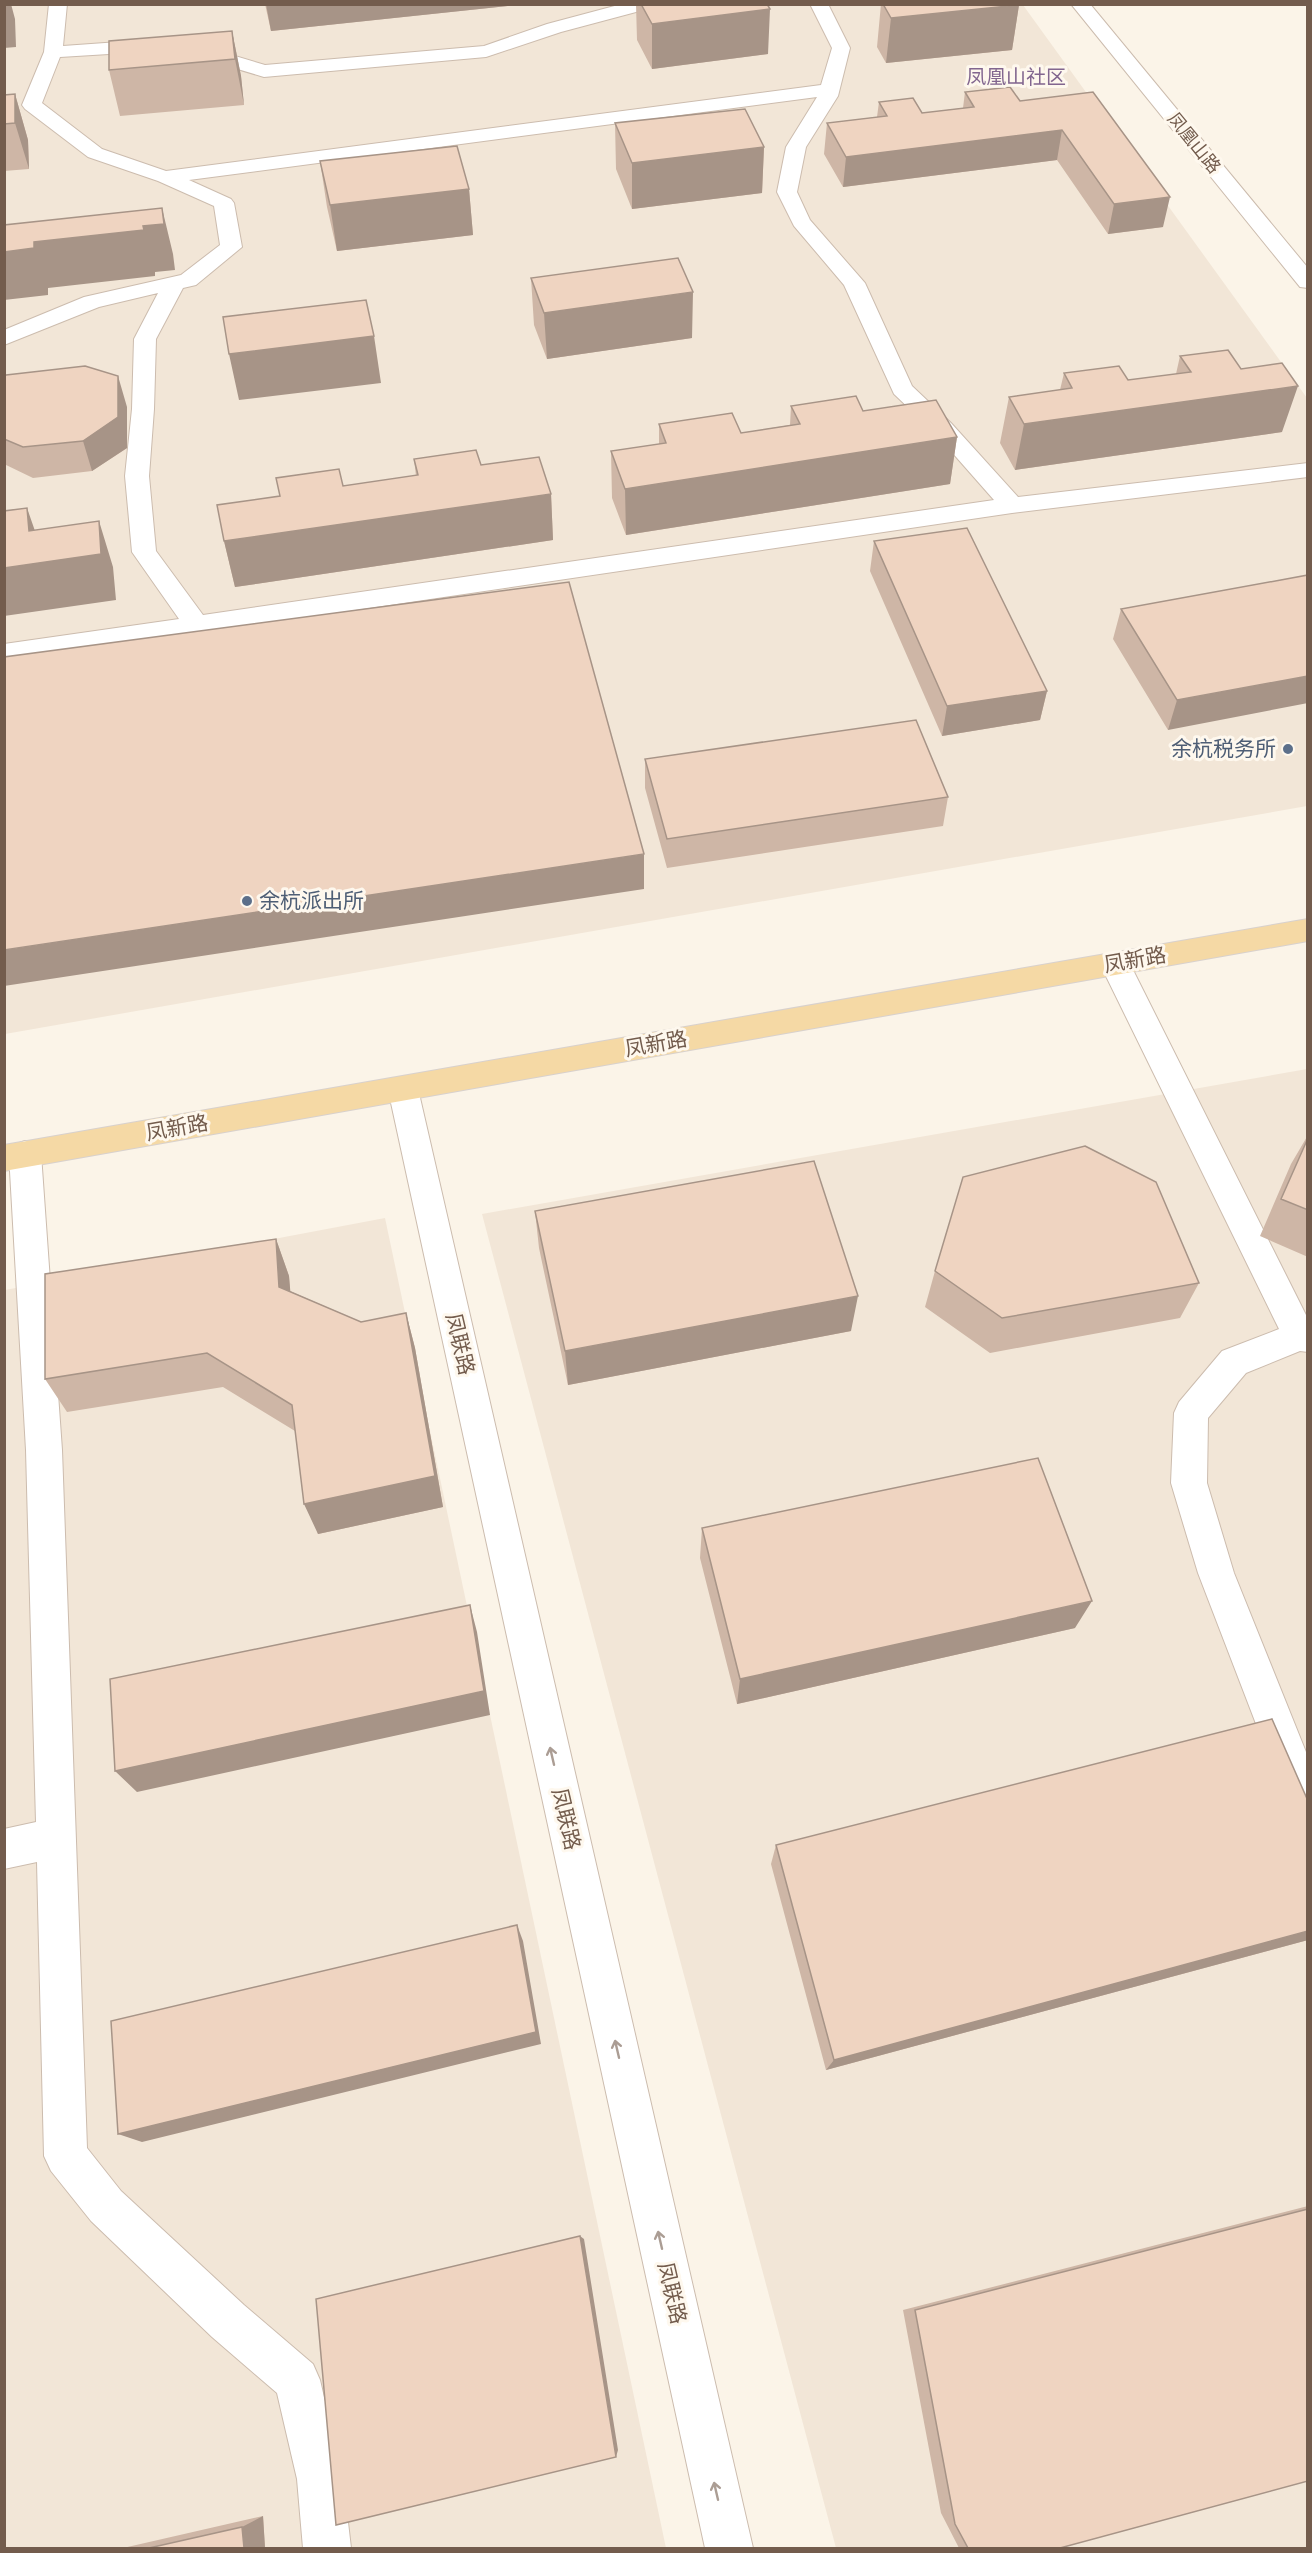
<svg xmlns="http://www.w3.org/2000/svg" width="1312" height="2553" font-family="'Noto Sans','Noto Sans SC',sans-serif">
<style>
.residential{fill:#f2e6d7}
.lines{fill:none;stroke-linecap:round;stroke-linejoin:round}
.minor-casing{stroke:#ccbcae;stroke-width:2}
.major-casing{stroke:#d8d1cd;stroke-width:2}
.minor{fill:#fff;fill-rule:evenodd}
.major{fill:#f5d9a5;fill-rule:evenodd}
.wall{fill:#ceb6a6}
.shaded-wall{fill:#a79487}
.building{fill:#efd4c1;stroke:#a79487;stroke-width:1.5}
.oneway{stroke:#ab9d94}
.service-dot{fill:#5c6f8a;stroke:#fef8ee;stroke-width:2}
.labels{text-anchor:middle;stroke-width:6;stroke-linejoin:round;paint-order:stroke}
.far-street-label{font-size:18px;fill:#735c4d;stroke:#fef8ee}
.far-quarter-label{font-size:20px;fill:#82668f;stroke:#fef8ee}
.service-label{font-size:21px;fill:#4e5e75;stroke:#fef8ee;text-anchor:end}
.street-label{font-size:21px;fill:#735c4d;stroke:#fef8ee}
</style>
<rect width="100%" height="100%" fill="#fbf4e8"/>
<path class="residential" d="M5,5h1018l284,393v408l-1302,228z
M1307,1069v1479h-471l-354,-1334z
M385,1218l281,1330h-661v-1258z"/>
<g class="lines">
<g class="minor-casing">
<path id="minor" d="M49,4h18l-4,42 112,-8 90,27 219,-19 63,-22 75,-20h32l-3,4 -90,24 -75,25 -222,20 -90,-27 -114,7 -18,46 60,46 64,22 655,-86 11,-37 -22,-44h18l22,44 -12,48 -32,51 -9,45 13,28 55,63 47,103 39,37 67,74 290,-34v14l-296,36 -1008,149v-18l175,-25 -47,-67 -7,-76 7,-67 2,-70 24,-46 -59,14 -95,38v-15l80,-33 97,-22 39,-30 -6,-39 -56,-25 -70,-24 -63,-48 -3,-4 22,-53zM817,97l-31,50 -9,45 17,34 50,59 50,109 41,39 59,67 -791,115 -47,-64 -7,-75 5,-67 2,-70 27,-51 13,-3 46,-38 -8,-44 -3,-4 -42,-19z
M1071,4h19l218,264v20l-8,-1z
M1115,953l10,3 5,8 178,355v33l-8,-1 -54,22 -38,45 -1,65 27,90 74,184v69l-14,-5 -6,-14 -90,-234 -27,-90 3,-70 5,-11 43,-51 57,-22 -179,-365 5,-8z
M403,1077l11,3 4,9 335,1459h-48l-317,-1459 4,-9z
M25,1141l11,4 5,9 21,296 25,698 34,43 123,114 69,59 7,16 23,99 8,69h-48l-6,-69 -20,-86 -65,-56 -121,-116 -40,-50 -7,-15 -7,-294 -33,7v-40l32,-7 -10,-372 -17,-296 5,-9z"/>
</g>
<g class="major-casing">
<path id="major" d="M1308,919v22l-1304,230v-26z"/>
</g>
<use href="#minor" class="minor"/>
<use href="#major" class="major"/>
</g>
<path class="wall" d="M265,4h261l-255,27z
M636,4h131l1,50 -116,15 -15,-29z
M881,4l138,1 -7,45 -126,13 -9,-16z
M232,31l9,45 3,29 -124,11 -11,-46z
M965,92l55,9 73,-9 70,135 -55,7 -51,-74 -214,27 -19,-33 3,-31 50,-6 2,-15 43,11 41,-5z
M15,94l13,46 1,29 -25,2v-76z
M615,123l149,24 -2,46 -130,16 -16,-40z
M320,161l149,28 4,46 -136,16 -10,-44z
M531,278l161,60 -145,21 -13,-34z
M1180,356l102,76 -267,38 -15,-27 9,-46 51,-7 4,-17 64,7 48,-6z
M4,376l123,31v41l-35,23 -59,7 -29,-14z
M791,406l72,5 94,26 -7,47 -324,51 -14,-37 -1,-47 48,-7v-20l82,9 49,-8z
M414,459l67,6 70,29 2,46 -318,47 -11,-46 119,-55 73,-10z
M874,541l173,150 -7,29 -98,16 -72,-165z
M1308,575l-140,155 -55,-91 8,-30z
M645,759l303,38 -5,29 -276,42 -22,-80z
M1308,1135v122l-48,-21 31,-72z
M535,1211l316,120 -283,54 -29,-137z
M276,1239l13,37 1,15 71,31 45,-9 9,35 28,159 -125,27 -23,-103 -72,-44 -156,25 -22,-33z
M935,1271l264,12 -19,35 -190,35 -65,-46z
M702,1528l373,100 -338,76 -37,-146z
M1308,1801v139l-482,130 -55,-206 5,-19z
M1308,2206v275l-248,67h-101l-18,-35 -38,-203z
M263,2516l2,32h-142z"/>
<path class="shaded-wall" d="M4,4h7l4,15 1,28 -12,1z
M266,4h260l-255,27z
M1019,5l-7,45 -126,13 5,-45z
M770,9l-2,45 -116,15v-45z
M232,31l9,45 3,29 -9,-46z
M15,94l13,46 1,29 -14,-46z
M1062,130l-5,30 -214,27 3,-30z
M764,147l-2,46 -130,16v-46z
M469,189l4,46 -136,16 -7,-46z
M1170,197l-7,30 -55,7 6,-30z
M162,208l11,46 2,16 -20,2v4l-107,12v7l-44,5v-48l30,-10 109,-16z
M693,292l-1,46 -145,21 -3,-46z
M374,336l7,47 -142,17 -10,-46z
M118,376l9,31v41l-35,23 -9,-30z
M1298,386l-16,46 -267,38 9,-46z
M957,437l-7,47 -324,51 -1,-46z
M551,494l2,46 -318,47 -11,-46z
M27,508l16,46 56,-33 14,46 3,33 -112,16v-48l25,-37z
M1308,676v27l-140,27 9,-30z
M1047,691l-7,29 -98,16 5,-30z
M644,854v35l-640,97v-36z
M276,1239l13,37 4,46 -14,-35z
M858,1296l-7,35 -283,54 -3,-34z
M406,1313l9,35 28,159 -125,27 -14,-30z
M1092,1601l-17,27 -338,76 3,-25z
M470,1605l7,27 13,83 -353,77 -22,-21z
M517,1925l6,16 18,103 -399,98 -24,-8z
M1308,1931v9l-482,130 8,-10z
M580,2236l4,3 34,211 -2,7z
M263,2516l2,32h-21l-2,-21z"/>
<path class="building" d="M641,4h126l3,5 -118,15z
M883,4h136v1l-128,13z
M232,31l3,28 -126,11v-29z
M1010,87l10,14 73,-9 77,105 -56,7 -52,-74 -216,27 -19,-34 60,-7 -8,-14 34,-4 9,15 52,-6 -9,-15z
M15,94v29l-11,1v-29z
M745,109l19,38 -132,16 -17,-40z
M457,146l12,43 -139,16 -10,-44z
M162,208l2,16 -21,2 1,4 -110,12v6l-30,4v-27z
M678,258l15,34 -149,21 -13,-35z
M366,300l8,36 -145,18 -6,-37z
M1228,350l13,19 41,-6 16,23 -274,38 -15,-27 63,-9 -8,-15 55,-7 9,14 63,-8 -11,-16z
M85,366l33,10v41l-35,24 -60,6 -19,-8v-63l2,-1z
M856,396l7,15 73,-11 21,37 -332,52 -14,-38 55,-8 -7,-19 73,-11 9,20 59,-9 -9,-18z
M476,450l5,15 58,-8 12,37 -327,47 -7,-36 63,-9 -4,-18 63,-9 4,17 75,-11 -4,-16z
M27,508l2,23 70,-10 2,33 -97,14v-57z
M967,528l80,163 -100,15 -73,-165z
M1308,575v101l-131,24 -56,-91z
M569,582l75,272 -640,96v-293z
M916,720l32,77 -281,42 -22,-80z
M1308,1138v72l-27,-11z
M1085,1146l71,36 43,101 -197,35 -67,-47 28,-94z
M814,1161l44,135 -293,55 -30,-140z
M276,1239l3,48 82,35 45,-9 29,163 -131,28 -12,-99 -85,-52 -162,26v-105z
M1038,1458l54,143 -352,78 -38,-151z
M470,1605l14,86 -369,80 -5,-92z
M1272,1719l36,82v130l-474,129 -58,-215z
M517,1925l19,107 -418,102 -7,-113z
M1308,2209v272l-248,67h-92l-13,-24 -40,-214z
M580,2236l36,221 -280,68 -20,-226z
M242,2527l2,21h-95z"/>
<defs><path id="oneway-shaft" d="M-6 0H5M1.5-3L5.5 0L1.5 3" fill="none" stroke-width="1.6" stroke-linecap="round" stroke-linejoin="round" transform="scale(1.5)"/></defs>
<g class="oneway">
<use href="#oneway-shaft" transform="translate(552 1756) rotate(-103)"/>
<use href="#oneway-shaft" transform="translate(617 2049) rotate(-103)"/>
<use href="#oneway-shaft" transform="translate(660 2240) rotate(-103)"/>
<use href="#oneway-shaft" transform="translate(716 2491) rotate(-103)"/>
</g>
<g class="service-dot">
<circle cx="1288" cy="749" r="6"/>
<circle cx="247" cy="901" r="6"/>
</g>
<g class="labels">
<g class="far-street-label">
<text transform="translate(1194 143) rotate(51)" y="6">凤凰山路</text>
</g>
<g class="far-quarter-label">
<text x="1016" y="84">凤凰山社区</text>
</g>
<g class="service-label">
<text x="1276" y="756">余杭税务所</text>
<text x="259" y="908" text-anchor="start">余杭派出所</text>
</g>
<g class="street-label">
<text transform="translate(1135 960) rotate(-10)" y="7">凤新路</text>
<text transform="translate(656 1044) rotate(-10)" y="7">凤新路</text>
<text transform="translate(177 1128) rotate(-10)" y="7">凤新路</text>
<text transform="translate(460 1344) rotate(77)" y="7">凤联路</text>
<text transform="translate(566 1819) rotate(77)" y="7">凤联路</text>
<text transform="translate(672 2293) rotate(77)" y="7">凤联路</text>
</g>
</g>
<rect width="1312" height="2553" fill="none" stroke="#735c4d" stroke-width="12"/>
</svg>
